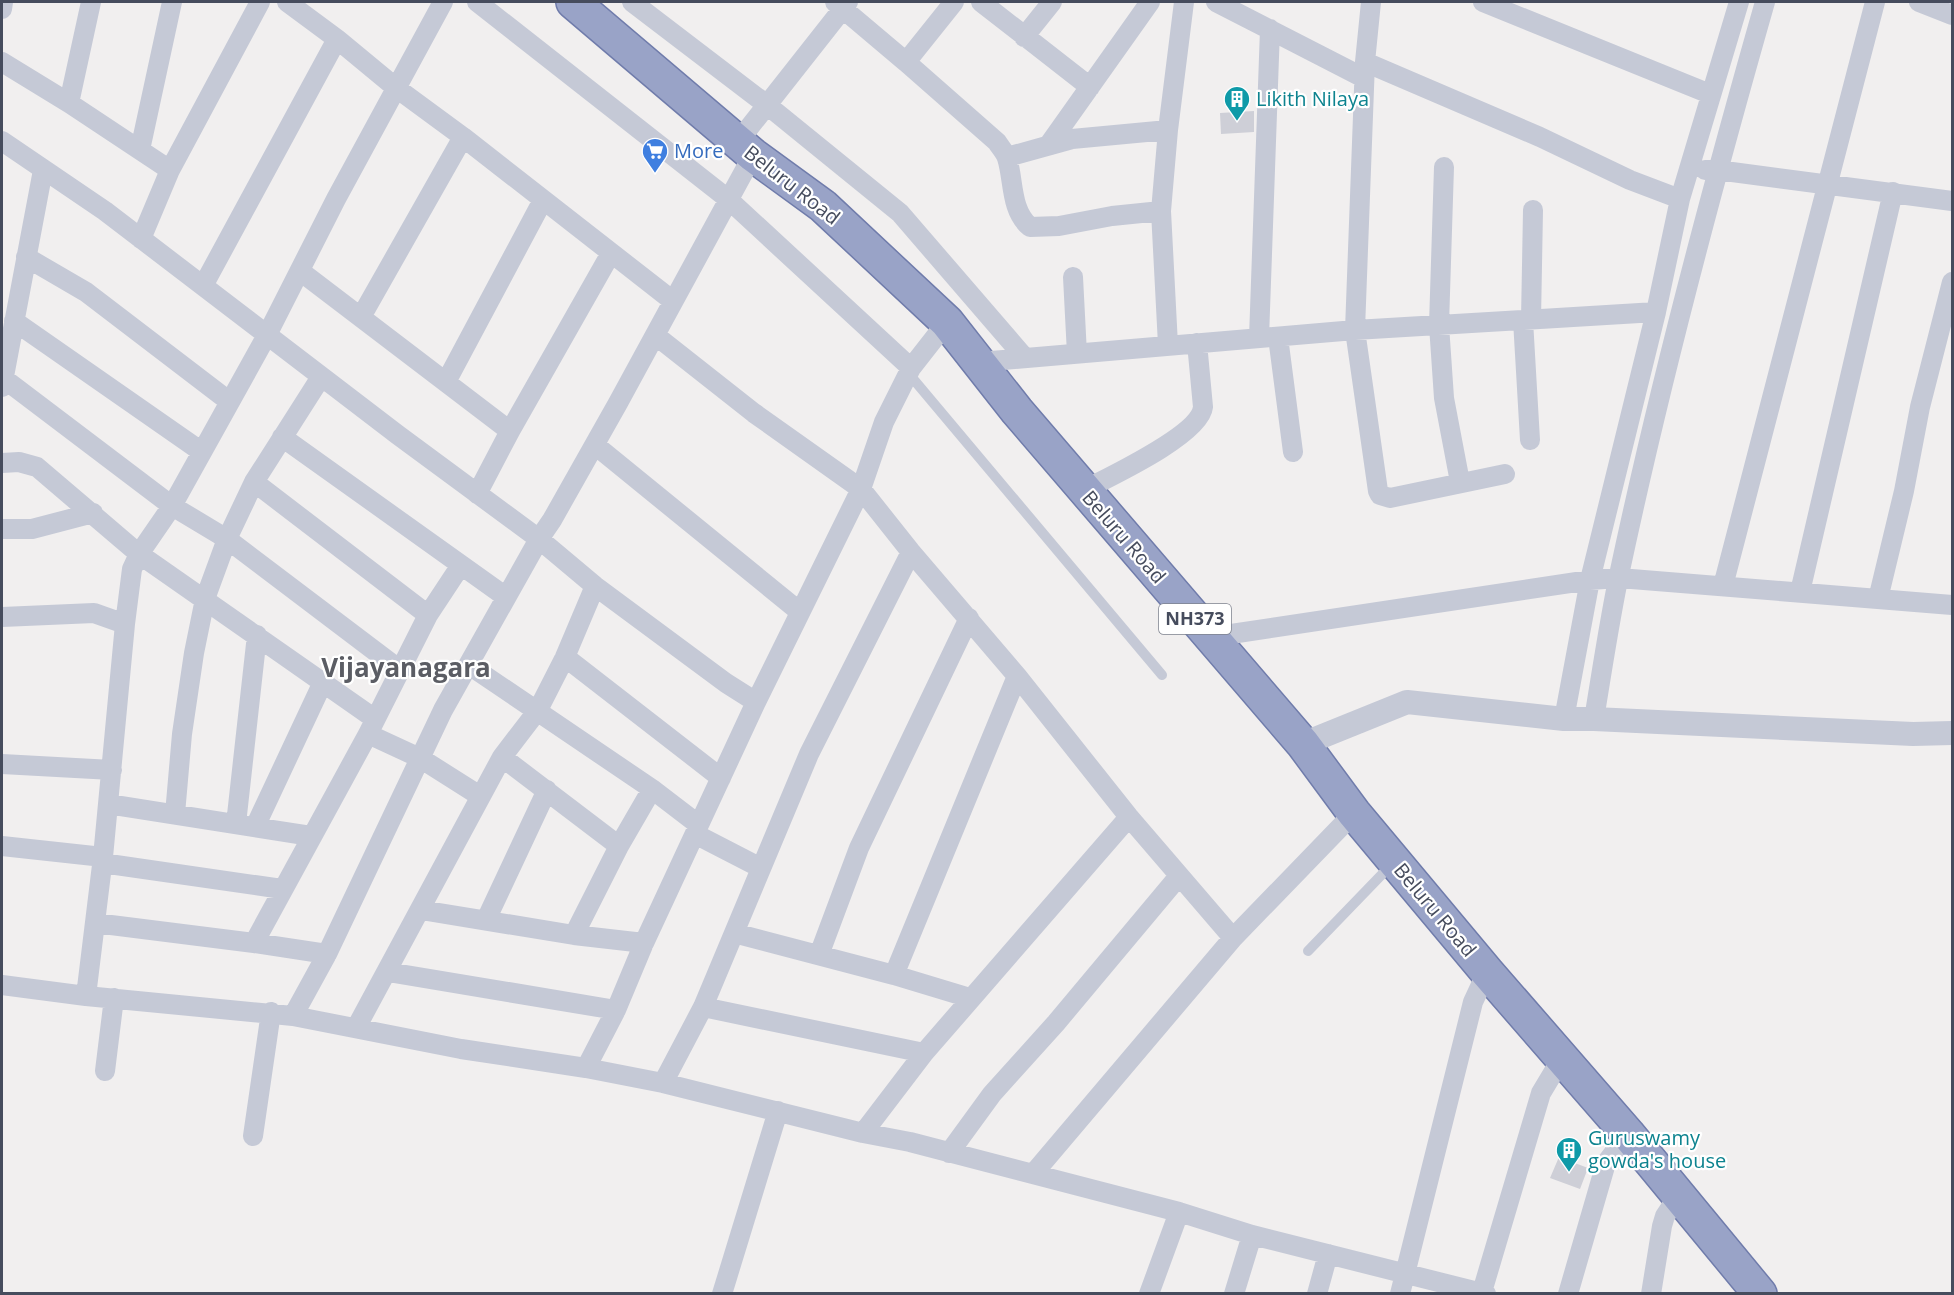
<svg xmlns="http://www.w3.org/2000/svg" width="1954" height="1295" font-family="'Open Sans',sans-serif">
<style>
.building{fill:#cecfd7}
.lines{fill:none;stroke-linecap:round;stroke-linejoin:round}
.trunk-casing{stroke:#707cab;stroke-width:36}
.service{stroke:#c5c9d6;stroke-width:10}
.minor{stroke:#c5c9d6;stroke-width:20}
.tertiary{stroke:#c5c9d6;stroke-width:24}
.trunk{stroke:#99a3c7;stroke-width:33}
.labels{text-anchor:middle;stroke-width:4.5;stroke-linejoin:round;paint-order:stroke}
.shield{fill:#fff;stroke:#7e828e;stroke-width:1.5}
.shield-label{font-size:18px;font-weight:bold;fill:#464c5d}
.culture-label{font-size:20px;fill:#0d838f;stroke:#fff;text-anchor:start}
.shop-label{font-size:20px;fill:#366cbe;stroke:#fff;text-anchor:start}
.street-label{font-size:20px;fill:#464c5d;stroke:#fff}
.district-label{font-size:26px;font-weight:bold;fill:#5b5d64;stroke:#fff}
</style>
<rect width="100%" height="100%" fill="#f1efef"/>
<path class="building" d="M1254,111v21l-33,2 -1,-21z
M1559,1157l29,11 -8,21 -30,-11z"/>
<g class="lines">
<g class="trunk-casing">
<path id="trunk" d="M573,2l180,153 70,51 124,116 70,89 286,333 51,69 133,159 141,162 132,160"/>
</g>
<path class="service" d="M909,374l253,301
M1308,951l84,-87"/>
<path class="minor" d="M287,2l50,37 58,48 68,50 210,164
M443,2l-107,197 -69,136 -95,171 -33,48 -7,15 -7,55 -22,233 -17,139 207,20 168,33 125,19 77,15 200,50 47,9 269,70 73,23 234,59
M477,2l251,197 183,169
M632,2l135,103 133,108 125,145
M835,2l71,60 48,-60
M981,2l109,85
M1216,2l148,76
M1371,2l-6,60 -10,268 23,161 2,4 10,3 115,-24
M1483,2l227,92
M1919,2l33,13
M2,9l1,-7
M1024,37l28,-35
M2,62l67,41 101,67 90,-168
M906,62l91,80c3,5 8,10 10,16 7,22 3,52 23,69l29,-1 53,-10 49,-5
M1365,62l175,75 90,43 50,19
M69,103l22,-101
M2,141l103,70 293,224 141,104 56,47 131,97 30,19
M737,143l111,-141
M1050,143l100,-141
M140,150l32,-148
M1007,157l65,-18 96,-9
M1444,167l-5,158 5,73 16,84
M1705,170h12l235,31
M141,239l29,-69
M26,257l60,35 144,110
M300,271l210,160
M1073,277l4,77
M203,286l134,-247
M361,317l102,-180
M1523,320l7,120
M1531,320l2,-110
M14,321l188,131
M655,335l99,78 107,76 50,63 106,124 112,141 104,121 121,-125
M1278,337l15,115
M1259,338l11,-309
M1168,345l-7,-134 7,-81 16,-128
M979,362l376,-32 301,-18
M3,378l169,128 55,33 173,131
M446,382l97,-182
M2,387l41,-217
M282,437l224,160
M595,445l205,167
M2,463l17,-1 18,5 102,87 236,165
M254,482l174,133
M1084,490c25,-13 116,-55 119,-83l-6,-64
M477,494l33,-63 101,-178
M2,529h30l61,-16
M1723,586l152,-584
M1800,592l93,-400
M1878,599l26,-108 16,-84 32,-125
M2,617l92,-4 31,11
M1211,637l379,-57 29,-2 333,27
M565,657l156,121
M469,665l183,124 47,36
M1564,719l26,-139 66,-268 24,-113 59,-197
M1594,719c8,-48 15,-96 25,-144 41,-193 92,-384 146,-573
M368,734l52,24 60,38
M502,757l117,89
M2,764l110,6
M108,804l203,32
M175,814l7,-80 12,-81 11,-54 22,-60 27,-57 67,-105
M236,824l21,-189
M255,827l68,-145
M695,834l66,34
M2,846l101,11
M102,863l180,26
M421,910l153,25 70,8
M486,920l61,-130
M95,923l159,20 73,11
M734,933l160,42 76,23
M574,935l45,-89 33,-57
M254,943l114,-209 60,-119 33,-50
M819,955l40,-107 110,-230
M388,972l228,38
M894,975l123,-299
M2,985l84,11
M703,1007l221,46 205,-236
M293,1016l34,-62 116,-244 96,-171 13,-19 66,-117 135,-248
M356,1028l146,-271 36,-47 27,-53 30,-71
M586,1068l30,-58 28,-67 112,-241 105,-213 23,-67 27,-54 36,-46
M105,1071l9,-73
M663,1083l40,-76 106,-253 102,-202
M863,1133l61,-80
M253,1136l18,-124
M949,1153l43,-59 64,-71 123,-147
M1033,1174l200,-236
M1482,1292l59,-199 21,-35
M722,1294l56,-183
M1149,1294l30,-82
M1234,1294l18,-59
M1317,1294l11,-40
M1400,1294l73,-292 14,-30
M1568,1294l38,-131 22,-29
M1651,1294l11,-68 3,-10 14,-21"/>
<path class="tertiary" d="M1303,744l104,-42 157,17h30l319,15 39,-1"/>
<use href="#trunk" class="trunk"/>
</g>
<defs>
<g id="building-pin" transform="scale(1.35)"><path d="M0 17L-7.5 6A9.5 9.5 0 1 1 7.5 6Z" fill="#0f9aa8" stroke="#fff"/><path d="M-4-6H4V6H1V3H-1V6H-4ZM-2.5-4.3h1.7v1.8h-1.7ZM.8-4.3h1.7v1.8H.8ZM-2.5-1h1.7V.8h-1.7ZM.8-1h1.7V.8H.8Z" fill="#fff"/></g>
<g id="supermarket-pin" transform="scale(1.35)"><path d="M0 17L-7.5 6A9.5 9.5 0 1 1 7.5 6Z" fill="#3f7fe0" stroke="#fff"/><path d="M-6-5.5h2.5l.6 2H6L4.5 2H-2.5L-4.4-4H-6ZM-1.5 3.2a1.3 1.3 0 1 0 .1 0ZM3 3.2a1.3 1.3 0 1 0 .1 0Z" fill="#fff"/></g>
</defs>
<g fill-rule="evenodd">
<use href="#building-pin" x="1237" y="99"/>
<use href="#supermarket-pin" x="655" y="151"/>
<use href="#building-pin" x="1569" y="1150"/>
</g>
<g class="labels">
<rect class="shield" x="1159" y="604" width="72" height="30" rx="4.5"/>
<g class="shield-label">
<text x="1195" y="625">NH373</text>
</g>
<g class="culture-label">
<text x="1256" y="106">Likith Nilaya</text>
<text x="1588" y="1145">Guruswamy<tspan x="1588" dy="23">gowda's house</tspan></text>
</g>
<g class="shop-label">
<text x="674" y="158">More</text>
</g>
<g class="street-label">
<text transform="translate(792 185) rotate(38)" y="7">Beluru Road</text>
<text transform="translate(1124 537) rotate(49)" y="7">Beluru Road</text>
<text transform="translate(1435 910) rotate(50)" y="7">Beluru Road</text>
</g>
<g class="district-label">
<text x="406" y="677">Vijayanagara</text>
</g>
</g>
<rect width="1954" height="1295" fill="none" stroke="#464c5d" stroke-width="6"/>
</svg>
